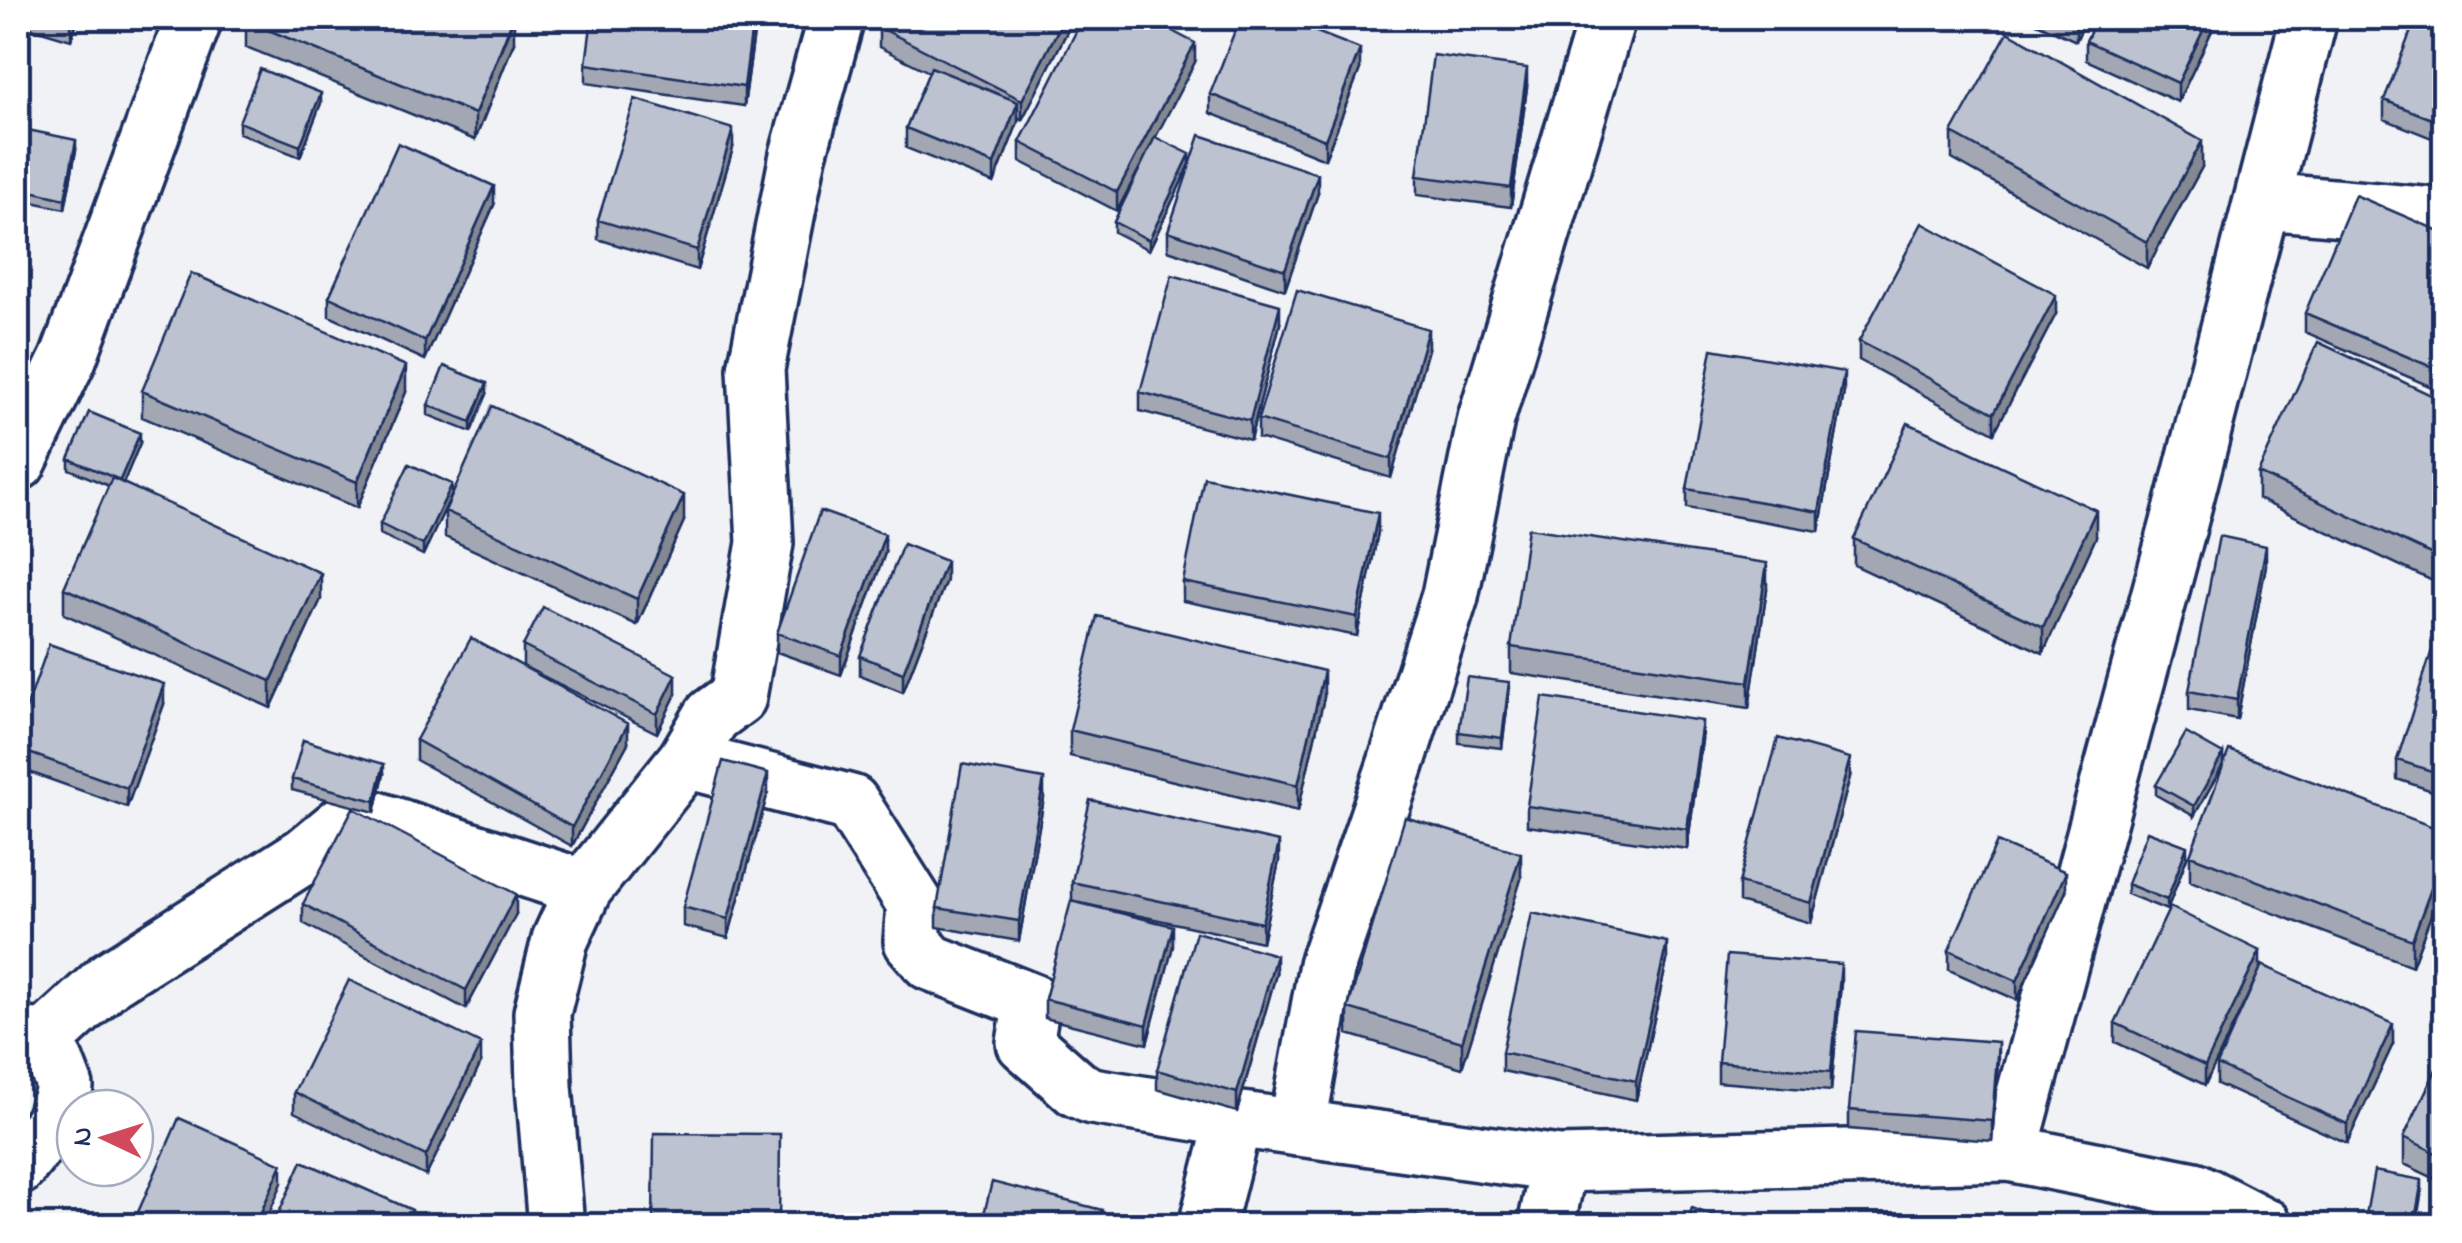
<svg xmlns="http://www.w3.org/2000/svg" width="2462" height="1243" font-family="'Indie Flower',sans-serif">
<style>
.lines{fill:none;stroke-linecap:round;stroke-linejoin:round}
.minor-casing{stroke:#1b2f5e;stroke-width:62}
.minor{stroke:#fff;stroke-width:55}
.wall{fill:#a2a7b3;stroke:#1b2f5e;stroke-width:2.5}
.shaded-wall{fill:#848892;stroke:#1b2f5e;stroke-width:2.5}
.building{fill:#bcc2d0;stroke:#1b2f5e;stroke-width:2.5}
</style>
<rect width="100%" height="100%" fill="#f1f2f5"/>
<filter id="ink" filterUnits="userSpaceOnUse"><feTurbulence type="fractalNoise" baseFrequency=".01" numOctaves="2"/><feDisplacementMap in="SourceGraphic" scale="20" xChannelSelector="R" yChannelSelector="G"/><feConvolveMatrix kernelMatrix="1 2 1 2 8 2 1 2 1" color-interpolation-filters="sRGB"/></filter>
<g filter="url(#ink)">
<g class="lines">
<g class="minor-casing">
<path id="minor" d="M2264,201l180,16
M18,462l50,-103 126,-341
M686,760l165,43 64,101 -3,37 18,21 102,40 -7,41 52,46 15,7 142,23 325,45 450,-11 185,37 70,36
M18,1035l28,3 64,-59 195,-124 51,-42 228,75
M1297,1128l30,-163 69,-201 54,-168 36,-177 121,-401
M2009,1153l170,-630 130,-505
M18,1167l35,-44 12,-36 -19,-49
M556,1226l-12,-140 -2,-73 18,-73 24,-52 102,-128 26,-44 26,-19 27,-154 -9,-174 42,-214 38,-137
M1207,1226l27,-107
M1546,1226l13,-62"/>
</g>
<use href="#minor" class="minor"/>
</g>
<path class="wall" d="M18,18h60l-7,22 -53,-16z
M756,18l-12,88 -158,-23v-19z
M884,18h190l-52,102 -4,-3v5l-24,61 -88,-35v-20l23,-56 -50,-25v-20z
M2026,18h60l-10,23z
M2097,18h121l-40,84 -92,-42v-19z
M2444,18v125l-60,-24v-19z
M246,21l268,21 -39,98 -229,-93z
M1195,62l-40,75 35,27 -41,86 -35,-18v-10l36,-75 -33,64 -97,-50v-19z
M1360,69l-35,90 -115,-46v-19z
M1527,87l-16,120 -94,-12v-19z
M321,103l-21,54 -61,-24v-11z
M1952,133l250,34 -55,101 -195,-109z
M733,148l-36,122 -99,-31v-19z
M76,150l-11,59 -47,-10v-14z
M1318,193l-33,97 -117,-40v-19z
M494,205l-69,155 -96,-44v-19z
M2444,233v130l-10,25 -129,-56v-19z
M2056,314l-62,119 -135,-73v-19z
M1280,324l-30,116 -110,-29v-19z
M1428,349l-37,129 -133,-40v-19z
M142,391l264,1 -49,116 -215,-91z
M1844,392l-25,139 -132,-23v-19z
M487,394l-16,38 -43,-17v-10z
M2444,401v171l-5,12 -181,-85v-26z
M140,443l-17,40 198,116 -50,109 -207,-94v-26l45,-102 -40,-17v-10z
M452,494l-29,61 -43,-21v-10z
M445,511l239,10 -47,104 -192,-88z
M1378,532l-21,104 -174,-35v-19z
M2096,537l-53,116 -189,-88v-26z
M885,553l-44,122 -64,-23v-19z
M2266,565l-29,154 -48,-9v-19z
M946,580l-43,112 -43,-17v-19z
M1767,589l-18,119 -238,-35v-26z
M523,646l153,48 -19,39 -134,-67z
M2444,655v140l-47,-16v-19z
M1509,693l-7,55 -43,-5v-11z
M1324,697l-26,114 -228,-55v-26z
M164,704l-37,103 -109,-39v-36z
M416,740l212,3 -56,103 -156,-86z
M1702,740l-15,109 -160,-23v-20z
M2223,765l-29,51 -38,-21v-10z
M384,774l-9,38 -83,-22v-11z
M1850,777l-39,146 -72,-21v-19z
M768,792l-40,146 -45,-12v-19z
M1044,798l-25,143 -82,-14v-19z
M2444,831v49l-32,86 -222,-85v-26z
M2187,857l-20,53 -40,-16v-10z
M1279,861l-17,81 -182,-39 93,43 -26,98 -102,-26v-19l27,-98v-19z
M1521,879l-59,189 -114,-34v-26z
M2066,891l-49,109 -68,-30v-20z
M303,904l213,10 -50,95 -163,-86z
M2260,951l-55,134 -90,-43v-19z
M1667,961l-31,139 -134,-29v-19z
M1276,974l-39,138 -80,-23v-19z
M1841,983l-10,108 -113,-9v-20z
M2393,1044l-46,99 -130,-59v-19z
M2444,1053v130l-40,-19v-27z
M1998,1062l-6,79 -143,-12v-19z
M481,1063l-55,113 -132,-64v-20z"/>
<path class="shaded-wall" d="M71,18h7l-7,22z
M514,18v24l-39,98v-26z
M753,18h3l-12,88v-19z
M1064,18h10l-52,102v-20z
M2078,18h8l-10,23v-20z
M2209,18h9l-40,84v-19z
M1195,43v19l-78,149v-19z
M1360,49v20l-35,90v-19z
M22,64v27l-4,17v-27z
M1527,68v19l-16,120v-19z
M321,93v10l-21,54v-11z
M1018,102v20l-24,61v-19z
M733,129v19l-36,122v-20z
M76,140v10l-11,59v-10z
M2202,141v26l-55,101v-26z
M1190,154v10l-41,86v-10z
M1318,174v19l-33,97v-20z
M494,186v19l-69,155v-19z
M2056,295v19l-62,119v-20z
M1280,305v19l-30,116v-19z
M1428,329v20l-37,129v-19z
M2444,343v20l-10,25v-20z
M406,366v26l-49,116v-26z
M1844,372v20l-25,139v-19z
M487,383v11l-16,38v-10z
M140,433v10l-20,48v-11z
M452,484v10l-29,61v-10z
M684,495v26l-47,104v-26z
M2096,510v27l-53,116v-26z
M1378,513v19l-21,104v-19z
M885,534v19l-44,122v-19z
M2266,546v19l-29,154v-19z
M2444,546v26l-5,12v-26z
M946,561v19l-43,112v-19z
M1767,563v26l-18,119v-26z
M321,573v26l-50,109v-27z
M1324,671v26l-26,114v-26z
M676,675v19l-19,39v-19z
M1509,682v11l-7,55v-10z
M164,684v20l-37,103v-19z
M1702,721v19l-15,109v-20z
M628,724v19l-56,103v-19z
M2223,754v11l-29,51v-10z
M1850,758v19l-39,146v-20z
M384,764v10l-9,38v-11z
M768,773v19l-40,146v-19z
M1044,779v19l-25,143v-20z
M1279,842v19l-17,81v-19z
M2187,846v11l-20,53v-10z
M1521,853v26l-59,189v-26z
M2444,854v26l-32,86v-26z
M2066,872v19l-49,109v-19z
M516,894v20l-50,95v-19z
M1173,926v20l-26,98v-19z
M1667,942v19l-31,139v-19z
M2260,951v19l-55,115v-19z
M1276,955v19l-39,138v-19z
M1841,964v19l-10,108v-19z
M2393,1024v20l-46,99v-19z
M28,1042v19l-10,25v-19z
M1998,1042v20l-6,79v-20z
M481,1044v19l-55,113v-20z
M282,1164v19l-18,43h-9z
M2422,1180v10l-6,36h-2z
M412,1210v16h-7z"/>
<path class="building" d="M247,18h266l-38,96 -229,-93z
M592,18h161l-9,69 -158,-23z
M884,18h180l-42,82 -143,-73z
M1083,18h64l48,25 -78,149 -97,-50z
M1240,18h41l79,31 -35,91 -115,-46z
M2097,18h112l-31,65 -92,-42z
M2416,18h28v106l-60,-24z
M2008,32l194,109 -55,101 -195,-109z
M1433,55l94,13 -16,120 -94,-12z
M18,63l4,1 -4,17z
M931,67l87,35 -24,62 -88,-36z
M260,69l61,24 -21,53 -61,-24z
M635,99l98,30 -36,121 -99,-30z
M28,130l48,10 -11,59 -47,-11z
M1200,135l118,39 -33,96 -117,-39z
M1155,137l35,17 -41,86 -35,-18z
M398,143l96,43 -69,155 -96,-44z
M2355,195l89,38v110l-10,25 -129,-55z
M1922,223l134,72 -62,118 -135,-72z
M191,273l215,93 -49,116 -215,-91z
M1172,275l108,30 -30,116 -110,-29z
M1297,290l131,39 -37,130 -133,-40z
M2318,342l126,59v145l-5,12 -181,-85z
M1712,349l132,23 -25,140 -132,-23z
M444,366l43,17 -16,39 -43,-17z
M492,406l192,89 -47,104 -192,-88z
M89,412l51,21 -20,47 -51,-21z
M1908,423l188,87 -53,117 -189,-88z
M409,464l43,20 -29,61 -43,-21z
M1204,477l174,36 -21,104 -174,-35z
M112,478l209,95 -50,108 -207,-93z
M820,511l65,23 -44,122 -64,-23z
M1528,528l239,35 -18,119 -238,-35z
M2219,536l47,10 -29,154 -48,-9z
M903,544l43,17 -43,112 -43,-17z
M543,607l133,68 -19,39 -134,-68z
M1097,616l227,55 -26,114 -228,-55z
M471,638l157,86 -56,103 -156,-87z
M49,644l115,40 -37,104 -109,-39v-17z
M2432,650l12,5v120l-47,-15z
M1467,677l42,5 -7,56 -43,-6z
M1543,697l159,24 -15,108 -160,-23z
M2186,733l37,21 -29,52 -38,-21z
M1778,738l72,20 -39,145 -72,-20z
M303,740l81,24 -9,37 -83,-22z
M2229,750l215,81v23l-32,86 -222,-85z
M723,761l45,12 -40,146 -45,-12z
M962,764l82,15 -25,142 -82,-13z
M1090,800l189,42 -17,81 -190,-41z
M353,808l163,86 -50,96 -163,-86z
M1405,817l116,36 -59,189 -114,-34z
M2147,831l40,15 -20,54 -40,-16z
M1997,842l69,30 -49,109 -68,-31z
M1071,901l102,25 -26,99 -102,-26z
M2170,907l90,44 -55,115 -90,-43z
M1532,913l135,29 -31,139 -134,-29z
M1196,932l80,23 -39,138 -80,-23z
M1727,955l114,9 -10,108 -113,-10z
M2262,965l131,59 -46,100 -130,-59z
M349,980l132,64 -55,112 -132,-64z
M1856,1031l142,11 -6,79 -143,-11z
M18,1038l10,4 -10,25z
M2444,1053v104l-40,-20z
M179,1118l103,46 -27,62h-123z
M654,1133l126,1 -1,92h-126z
M302,1161l110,49 -7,16h-132z
M2374,1171l48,9 -8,46h-50z
M992,1182l110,28 -4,16h-117z
M1692,1208l48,18h-54z
M1416,1216l89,10h-90z"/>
</g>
<rect width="2462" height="1243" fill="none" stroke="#fff" stroke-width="60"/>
<rect x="30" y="30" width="2402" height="1183" fill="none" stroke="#1b2f5e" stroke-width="4" filter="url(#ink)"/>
<g transform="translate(105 1138) rotate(274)"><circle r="48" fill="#ffffff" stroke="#a4acbf" stroke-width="2.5"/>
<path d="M0-8L18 38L0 25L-18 38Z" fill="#d1495b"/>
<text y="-15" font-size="28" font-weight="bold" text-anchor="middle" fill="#1b2f5e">N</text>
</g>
</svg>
